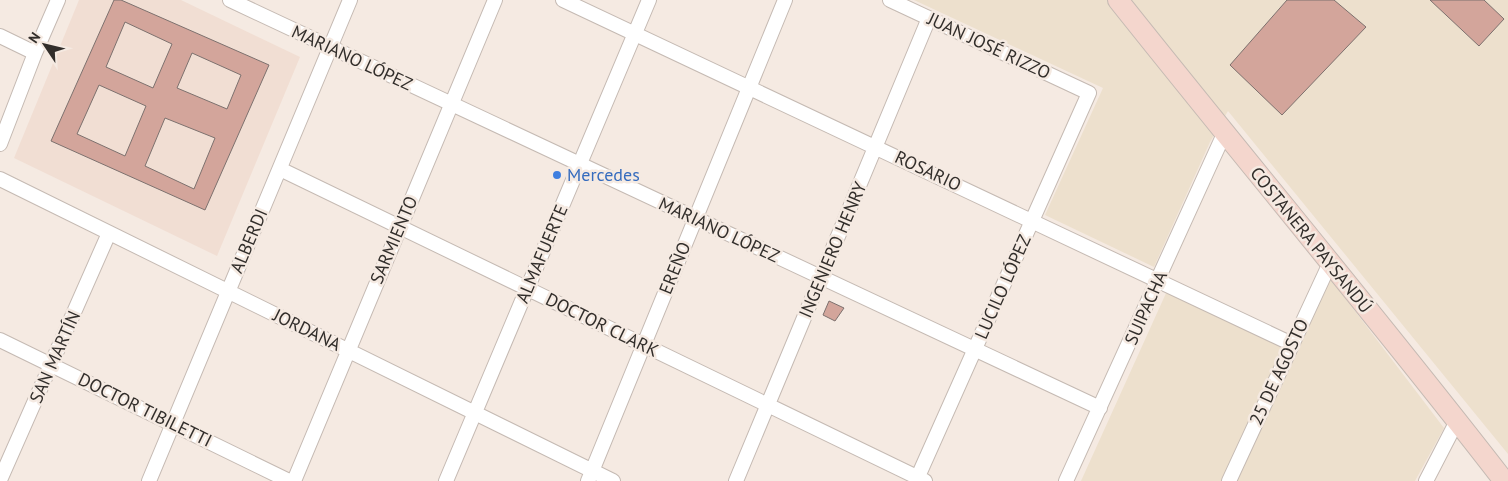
<svg xmlns="http://www.w3.org/2000/svg" width="1508" height="481" font-family="'PT Sans',sans-serif">
<style>
.built{fill:#f1ded3}
.industrial{fill:#ede0cd}
.building{fill:#d3a59b;stroke:#7d716e;fill-rule:evenodd}
.lines{fill:none;stroke-linecap:round;stroke-linejoin:round}
.minor-casing{stroke:#c5bab3;stroke-width:16}
.secondary-casing{stroke:#c5bab3;stroke-width:22}
.minor{stroke:#fff;stroke-width:14}
.secondary{stroke:#f4d6cd;stroke-width:20}
.shop-dot{fill:#3f7fe0;stroke:#f5eae2;stroke-width:2}
.labels{text-anchor:middle;stroke-width:5;stroke-linejoin:round;paint-order:stroke}
.street-label{font-size:18px;fill:#322e2b;stroke:#f5eae2}
.shop-label{font-size:18px;fill:#366cbe;stroke:#f5eae2;text-anchor:start}
</style>
<rect width="100%" height="100%" fill="#f5eae2"/>
<path class="built" d="M79,0h102l119,57 -83,199 -203,-98z"/>
<path class="industrial" d="M914,0h594v454l-280,-343 -18,31 -56,125 -109,-52 58,-127z
M1326,273l118,155 -29,53h-334l86,-190 125,56z"/>
<path class="building" d="M114,0h7l148,65 -64,145 -154,-69zM125,22l47,22 -19,44 -47,-21zM192,53l49,22 -14,34 -50,-21zM99,85l47,21 -21,50 -48,-22zM165,118l50,20 -21,51 -49,-23z
M1287,0h47l32,27 -84,88 -52,-50z
M1430,0h54l20,19 -25,27z
M829,301l15,7 -9,13 -12,-6z"/>
<g class="lines">
<g class="minor-casing">
<path id="minor" d="M230,0l870,408
M563,0l729,344
M890,0l199,93 -173,388
M0,36l35,17
M0,144l35,-91 23,-53
M280,169l645,312
M0,179l613,302
M0,340l289,141
M0,480l109,-247
M149,481l201,-481
M294,481l201,-481
M446,481l203,-481
M588,481l197,-481
M736,481l193,-463
M1066,481l158,-347
M1229,481l101,-218
M1426,481l31,-60"/>
</g>
<g class="secondary-casing">
<path id="secondary" d="M1118,0c128,161 260,318 386,481"/>
</g>
<use href="#minor" class="minor"/>
<use href="#secondary" class="secondary"/>
</g>
<circle class="shop-dot" cx="557" cy="175" r="5"/>
<g class="labels">
<g class="street-label">
<text transform="translate(989 46) rotate(25)" y="6">JUAN JOSÉ RIZZO</text>
<text transform="translate(352 58) rotate(25)" y="6">MARIANO LÓPEZ</text>
<text transform="translate(928 171) rotate(25)" y="6">ROSARIO</text>
<text transform="translate(719 230) rotate(25)" y="6">MARIANO LÓPEZ</text>
<text transform="translate(394 240) rotate(-67)" y="6">SARMIENTO</text>
<text transform="translate(1311 240) rotate(51)" y="6">COSTANERA PAYSANDÚ</text>
<text transform="translate(249 241) rotate(-67)" y="6">ALBERDI</text>
<text transform="translate(833 250) rotate(-67)" y="6">INGENIERO HENRY</text>
<text transform="translate(542 254) rotate(-67)" y="6">ALMAFUERTE</text>
<text transform="translate(675 268) rotate(-68)" y="6">EREÑO</text>
<text transform="translate(1003 287) rotate(-66)" y="6">LUCILO LÓPEZ</text>
<text transform="translate(1146 308) rotate(-66)" y="6">SUIPACHA</text>
<text transform="translate(602 325) rotate(26)" y="6">DOCTOR CLARK</text>
<text transform="translate(307 330) rotate(26)" y="6">JORDANA</text>
<text transform="translate(55 357) rotate(-66)" y="6">SAN MARTÍN</text>
<text transform="translate(1279 372) rotate(-65)" y="6">25 DE AGOSTO</text>
<text transform="translate(145 410) rotate(26)" y="6">DOCTOR TIBILETTI</text>
</g>
<g class="shop-label">
<text x="567" y="181">Mercedes</text>
</g>
</g>
<g transform="translate(45 45) rotate(305)" stroke="#f5eae2" stroke-width="4" paint-order="stroke">
<path d="M0-4L9 19L0 12L-9 19Z" fill="#322e2b"/>
<text y="-8" font-size="14" font-weight="bold" text-anchor="middle" fill="#322e2b">N</text>
</g>
</svg>
